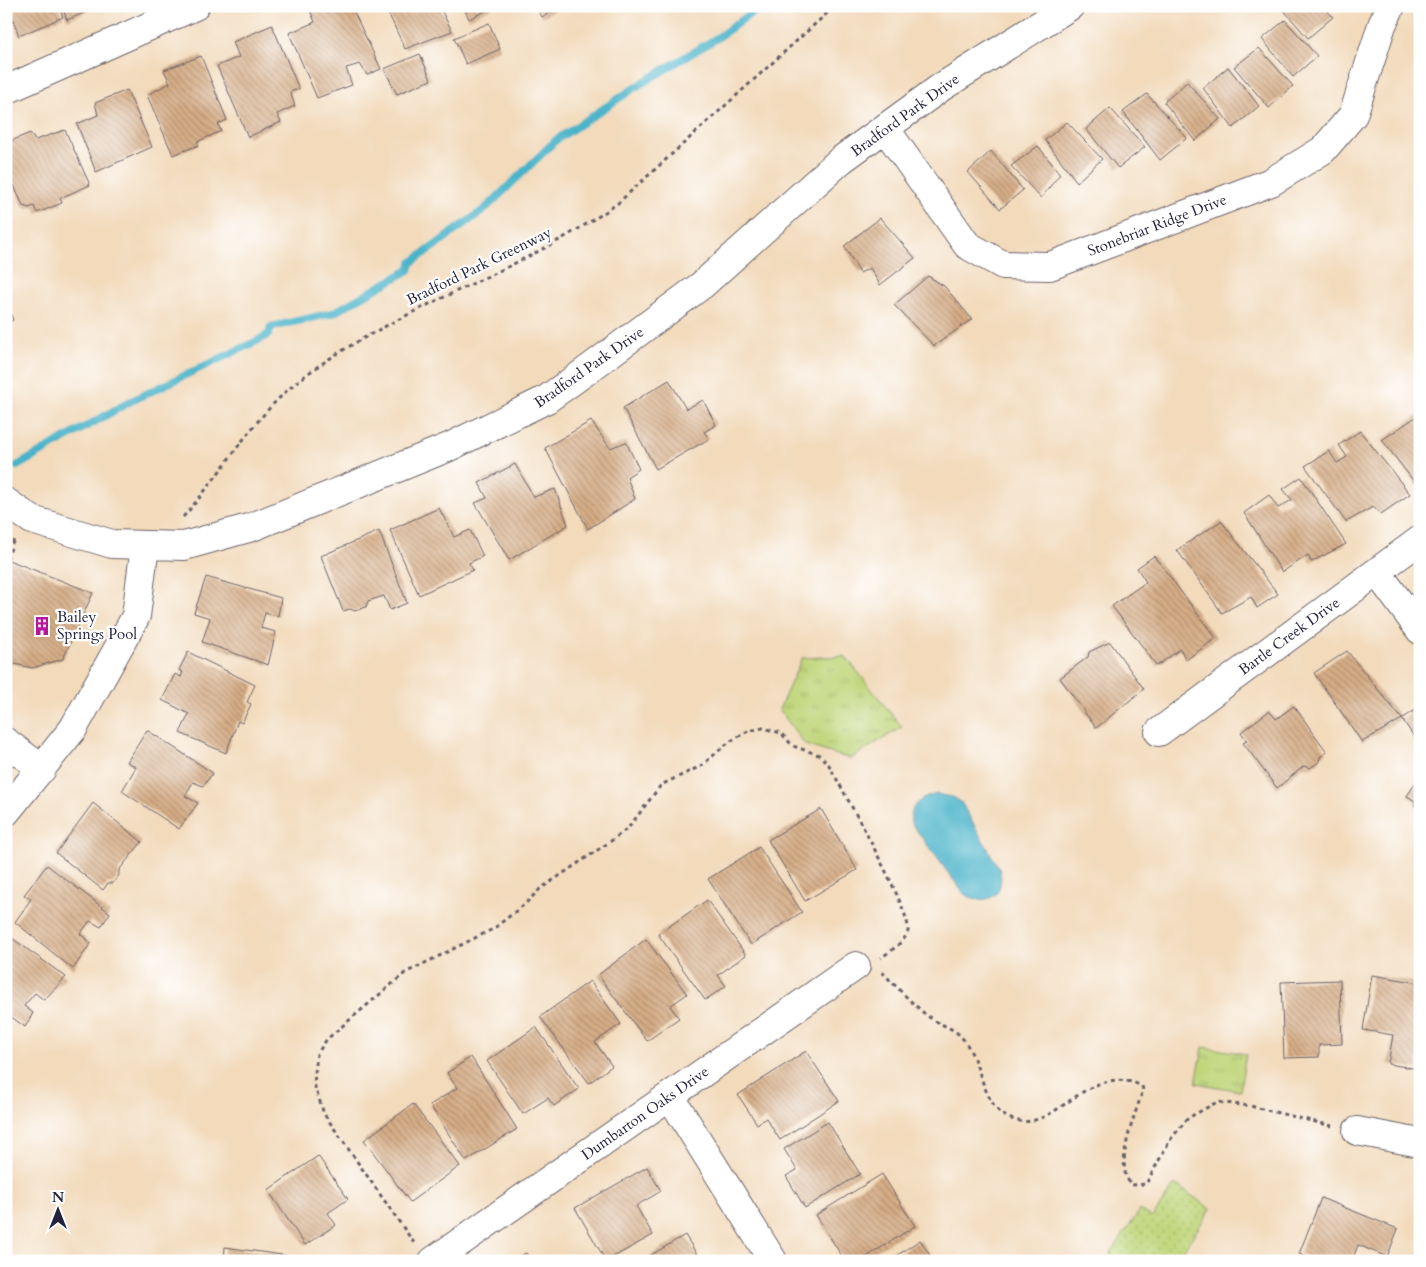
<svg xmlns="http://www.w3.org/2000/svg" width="1426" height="1267" font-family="Cardo,serif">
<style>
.grass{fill:url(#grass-dots);stroke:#707c5a}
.park{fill:url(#park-tufts);stroke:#707c5a}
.water{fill:#4ab3c9;stroke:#366a82}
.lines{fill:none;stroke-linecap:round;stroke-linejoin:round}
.stream{stroke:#4ab3c9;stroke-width:8}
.building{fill:url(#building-back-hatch)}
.minor-casing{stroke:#6b6268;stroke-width:30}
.path{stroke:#6b6268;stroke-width:3;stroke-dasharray:4 4;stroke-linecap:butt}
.minor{stroke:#fff;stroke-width:28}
.labels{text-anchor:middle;stroke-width:4.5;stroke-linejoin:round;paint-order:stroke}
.street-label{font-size:15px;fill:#22223b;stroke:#fff}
.poi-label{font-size:15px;fill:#22223b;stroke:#fff;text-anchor:start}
</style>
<defs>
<pattern id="grass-dots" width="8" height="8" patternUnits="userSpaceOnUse" patternTransform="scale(1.25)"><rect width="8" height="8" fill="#bfd579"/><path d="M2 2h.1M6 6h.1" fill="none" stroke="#a4b76a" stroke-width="1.8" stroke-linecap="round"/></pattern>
<pattern id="park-tufts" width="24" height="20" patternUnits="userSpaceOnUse" patternTransform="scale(1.25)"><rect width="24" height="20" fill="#bfd579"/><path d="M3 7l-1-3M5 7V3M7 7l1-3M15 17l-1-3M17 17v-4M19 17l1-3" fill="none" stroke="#a4b76a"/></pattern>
<pattern id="building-back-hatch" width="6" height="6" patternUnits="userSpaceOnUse" patternTransform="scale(1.25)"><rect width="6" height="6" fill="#d6ad86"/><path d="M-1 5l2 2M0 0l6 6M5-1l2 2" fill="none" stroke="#ad8c6f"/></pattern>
</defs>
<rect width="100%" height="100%" fill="#fff"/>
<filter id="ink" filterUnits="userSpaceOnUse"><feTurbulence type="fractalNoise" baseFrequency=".02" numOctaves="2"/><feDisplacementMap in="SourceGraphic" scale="10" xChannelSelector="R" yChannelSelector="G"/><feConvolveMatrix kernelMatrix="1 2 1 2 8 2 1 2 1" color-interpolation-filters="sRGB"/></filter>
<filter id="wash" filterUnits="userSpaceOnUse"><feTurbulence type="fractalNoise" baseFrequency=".0096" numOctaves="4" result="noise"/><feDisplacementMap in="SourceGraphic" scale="20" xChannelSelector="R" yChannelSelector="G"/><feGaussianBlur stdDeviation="1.12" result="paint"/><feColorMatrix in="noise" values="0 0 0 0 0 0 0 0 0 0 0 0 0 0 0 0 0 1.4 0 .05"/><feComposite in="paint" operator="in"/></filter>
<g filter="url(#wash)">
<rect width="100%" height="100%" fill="#f2dabb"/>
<path class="grass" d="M1175,1184l36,25 -35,52h-56l-10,-7 30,-44 12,8z"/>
<path class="park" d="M845,656l57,71 -52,32 -45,-14 -26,-36 23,-51z
M1203,1047l43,7 -6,37 -44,-8z"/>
<path class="water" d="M936,794l17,3 8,5 39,68c5,26 -13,37 -36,24l-53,-71c-2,-18 10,-25 25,-29z"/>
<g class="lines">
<path class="stream" d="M17,466l114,-65 126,-60 12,-7 2,-7 62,-14 76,-43 2,-7 74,-54 71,-69 86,-57 75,-45 44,-32"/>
</g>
<g id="blocks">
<path class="building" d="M8,6h50l5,11 -44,19z
M62,6h33l-5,2 1,2 -24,10z
M319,6h32l30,63 -14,6 -7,-11 -14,4 6,17 -35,13 -28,-65 26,-11 -5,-12z
M385,6h54l13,25 -47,18z
M463,6h33l-27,13z
M536,6h23l1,2 -18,9z
M1280,6h43l10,11 -25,21z
M1285,20l32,36 -24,21 -31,-38z
M489,23l11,26 -34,15 -12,-26z
M272,25l27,64 -9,3 5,14 -18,8 4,8 -33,15 -31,-71 22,-9 -6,-15z
M1259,48l34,38 -24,22 -35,-41z
M420,54l11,26 -34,14 -13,-25z
M201,56l26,64 -9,4 3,7 -24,11 2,3 -26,10 -26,-60 23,-12 -6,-13z
M1228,67l31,39 -26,22 -30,-40z
M1187,82l33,37 -25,22 -31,-39z
M127,90l25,57 -56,25 -19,-48 21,-9 -3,-12z
M1147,94l40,44 -27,22 -37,-48z
M1110,108l35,39 -27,21 -32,-39z
M1067,122l35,37 -25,23 -32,-42z
M65,130l25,55 -30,13 2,5 -25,10 -3,-7 -5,2 -6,-2 -17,-39v-24l24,-10 5,7z
M1038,146l22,28 -19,24 -30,-32z
M991,151l32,39 -23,19 -32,-37z
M880,218l35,40 -35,27 -10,-17 -10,5 -16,-27z
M928,276l16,10 28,33 -38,27 -40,-41z
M6,301l7,19 -7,4z
M669,380l17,29 17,-9 13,25 -12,7 5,7 -53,30 -33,-61z
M1420,414v72l-2,1 -36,-47z
M591,421l19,27 16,-6 13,27 -12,8 8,22 -47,30 -43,-81z
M1360,431l50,63 -29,20 -8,-7 -27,15 -41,-56 24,-15 8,12 10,-6 -8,-12z
M515,464l19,33 21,-8 13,36 -59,35 -34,-57 12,-5 -8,-15z
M1301,477l45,67 -35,18 -3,-7 -26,17 -38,-59 25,-18 9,13 14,-8 -9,-11z
M439,508l15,29 16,-7 13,26 -14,7 4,7 -54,25 -29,-65z
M1221,521l57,73 -21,14 -6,-11 -29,16 -45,-63z
M379,531l28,72 -17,7 -6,-14 -16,5 -2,6 -11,4 -5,-2 -7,2 -22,-55z
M1154,556l62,82 -30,22 -6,-11 -23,17 -45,-60 34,-24 -9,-14z
M6,559l87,34 -30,66 -31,9 -26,-6z
M206,577l75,21 -3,18 -13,-3 -4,15 15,4 -8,33 -66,-23 8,-24 -16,-5z
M1110,642l34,47 -48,39 -36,-50 28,-21 1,-5z
M1347,651l55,68 -40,23 -48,-69z
M188,652l67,33 -8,17 4,2 -9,19 -4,-2 -12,32 -46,-20 9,-19 -27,-14 13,-26 6,3 2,-5 -4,-2z
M1294,706l33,46 -7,5 -1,5 -9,6 -6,-2 -27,22 -34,-45 4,-2 -6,-9 28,-21 7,8z
M1420,707v32l-3,2 -15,-22z
M147,730l66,43 -10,13 -10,-4 -8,14 13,7 -19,26 -57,-38 14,-24 -9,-5z
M1420,776v33l-5,-3v-5l-8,-5z
M93,803l49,39 -23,28v5l-6,8h-5l-5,7 -47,-37z
M821,809l36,61 -52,31 -37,-61z
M759,847l43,65 -51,33 -43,-66z
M47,865l63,48 -9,14 -11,-6 -10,13 11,9 -18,26 -58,-47 16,-23 -7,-4z
M707,900l39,55 -28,20 8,11 -21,14 -47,-66z
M9,936l57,41 -22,23 -9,-7 -11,13 9,7 -8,14 -19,-14v-74z
M646,939l41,55 -17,12 9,12 -32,23 -49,-66z
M1372,975l48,8 -2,86 -30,-5 5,-29 -30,-5z
M1340,980l2,64 -23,1v12l-35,1 -3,-76z
M590,981l31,43 -26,18 17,24 -23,17 -49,-66z
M536,1027l43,62 -25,17 -6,-8 -25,16 -36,-53z
M806,1051l33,50 -59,39 -14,-22 -9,6 -19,-29z
M471,1057l46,72 -51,32 -36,-56 27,-17 -10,-15z
M413,1104l47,62 -50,36 -46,-62z
M828,1122l32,52 -55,34 -19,-32 11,-6 -13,-21z
M318,1156l30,43 -20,14 8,12 -31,20 -37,-55z
M647,1167l14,24 -25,15 17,29 -47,26 -31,-53z
M882,1174l33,52 -55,35h-15l-29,-46z
M1321,1198l77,31 -11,28 -29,-12 -6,16h-36l-17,-7z
M685,1235l16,26h-60z
M920,1240l14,21h-45z
M225,1247l64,9 -1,5h-64z
M526,1253l5,8h-18z"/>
</g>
</g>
<g filter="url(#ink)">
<use href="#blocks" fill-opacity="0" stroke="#6b6268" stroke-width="1"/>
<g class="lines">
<g class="minor-casing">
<path id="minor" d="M6,90l189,-84
M885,128l82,117 36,20 47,1 221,-84 52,-32 30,-35 29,-90 9,-19
M6,502l26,18 80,24 72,2 68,-19 197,-80 98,-48 35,-25 120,-89 139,-125 99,-72 130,-82
M1377,572l43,58
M1159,732l261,-192
M6,742l36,27
M6,812l67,-83 63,-113 9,-71
M670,1096l103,165
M1357,1131l63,12
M433,1261l423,-295"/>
</g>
<path class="path" d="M183,517c45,-50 71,-105 127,-145 95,-68 214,-101 308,-169l217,-197
M7,559l7,-20
M882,972c15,15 30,32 47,45 10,8 25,10 34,22 17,20 20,67 44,78 48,24 77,-59 135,-31l1,4c-7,23 -31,77 -11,95l14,-1 24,-44 18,-22 29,-16 33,4 82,20
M414,1243l-90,-129 -10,-30 3,-30 10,-15 78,-66 88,-44 32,-25 15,-15 71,-48 18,-14 32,-42 40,-19 28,-24 19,-11 15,-3 18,5 12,13 26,9 10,10c13,25 83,146 79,166 -3,11 -18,20 -27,27"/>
<use href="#minor" class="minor"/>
</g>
</g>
<defs>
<g id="building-bare" transform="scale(1.5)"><path d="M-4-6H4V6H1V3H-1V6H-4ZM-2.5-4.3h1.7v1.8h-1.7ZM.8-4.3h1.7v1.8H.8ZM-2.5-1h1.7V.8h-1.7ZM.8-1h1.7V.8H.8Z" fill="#b5179e" stroke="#fff" stroke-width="2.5" paint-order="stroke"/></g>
</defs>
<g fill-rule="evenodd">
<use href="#building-bare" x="42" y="626"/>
</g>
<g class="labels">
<g class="street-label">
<text transform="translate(905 115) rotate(-36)" y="5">Bradford Park Drive</text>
<text transform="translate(1157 225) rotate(-21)" y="5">Stonebriar Ridge Drive</text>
<text transform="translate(479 266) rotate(-26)" y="5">Bradford Park Greenway</text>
<text transform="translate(589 367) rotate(-35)" y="5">Bradford Park Drive</text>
<text transform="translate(1289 636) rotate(-36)" y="5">Bartle Creek Drive</text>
<text transform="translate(645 1113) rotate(-35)" y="5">Dumbarton Oaks Drive</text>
</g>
<g class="poi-label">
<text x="57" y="622">Bailey<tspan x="57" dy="17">Springs Pool</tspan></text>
</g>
</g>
<rect width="1426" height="1267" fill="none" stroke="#fff" stroke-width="25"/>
<g transform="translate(58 1210)" stroke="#ffffff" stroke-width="4" paint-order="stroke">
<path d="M0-4L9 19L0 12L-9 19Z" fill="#22223b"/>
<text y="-8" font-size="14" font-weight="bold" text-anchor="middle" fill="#22223b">N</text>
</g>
</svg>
